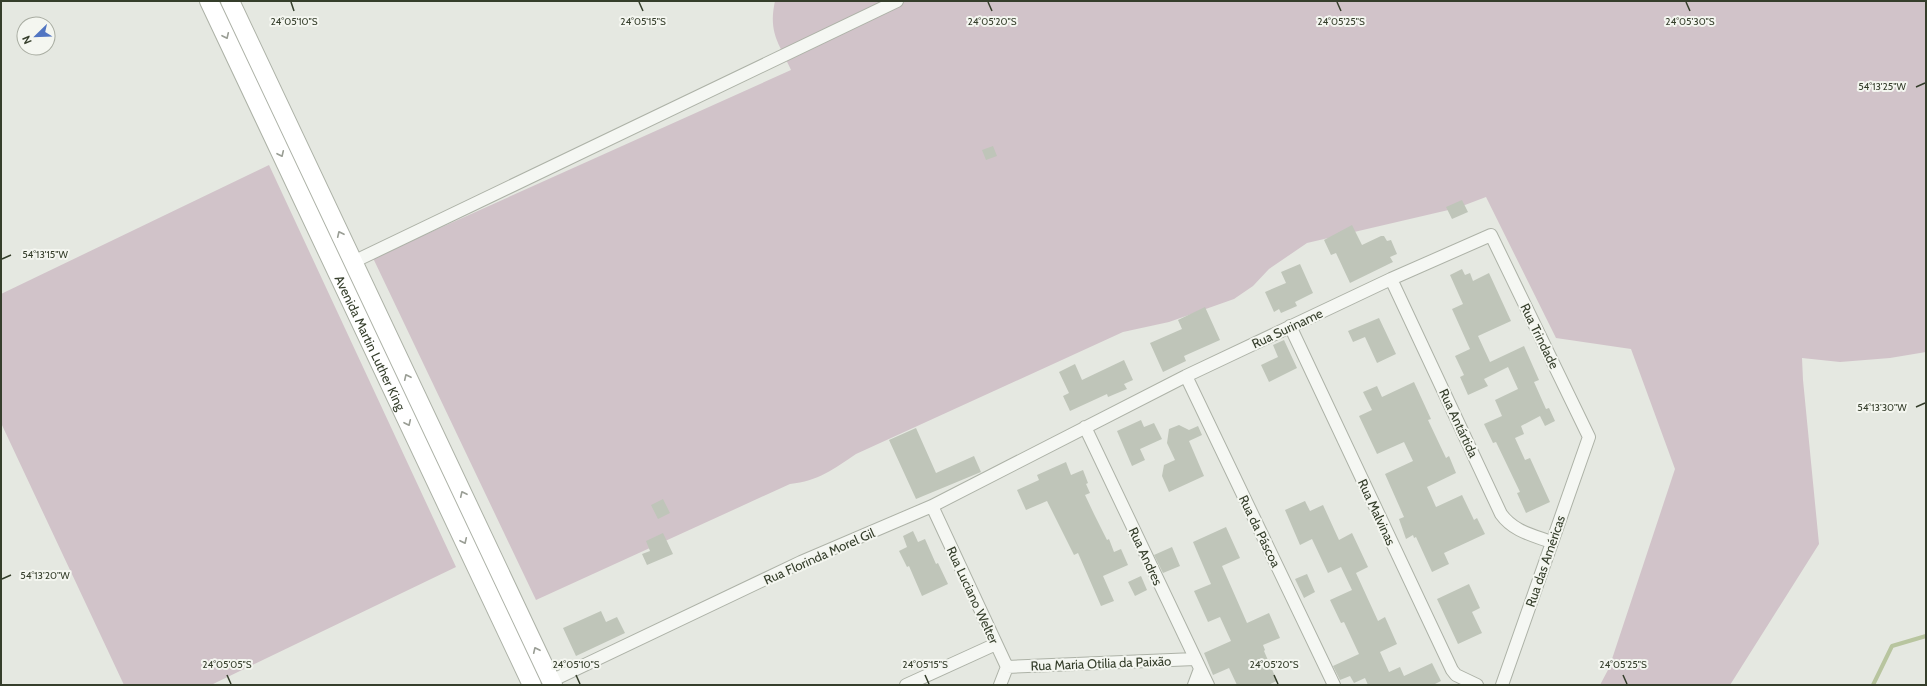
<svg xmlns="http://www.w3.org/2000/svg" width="1927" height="686" font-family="Cabin,sans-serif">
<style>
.green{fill:#d1c3c9}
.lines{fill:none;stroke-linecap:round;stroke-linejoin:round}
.stream{stroke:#b8c59f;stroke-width:4}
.building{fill:#bfc5b9}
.street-casing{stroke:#adb2a7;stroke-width:14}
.secondary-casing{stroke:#adb2a7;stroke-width:20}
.street{stroke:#f5f7f3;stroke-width:12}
.secondary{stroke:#fff;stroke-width:18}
.oneway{stroke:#9a9e95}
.ticks{fill:none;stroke:#353e2b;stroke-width:1.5}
.labels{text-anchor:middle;stroke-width:4;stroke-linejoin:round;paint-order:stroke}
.street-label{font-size:13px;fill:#353e2b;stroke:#f4f6f0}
.ticks-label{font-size:10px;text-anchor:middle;fill:#353e2b;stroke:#f4f6f0;stroke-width:4;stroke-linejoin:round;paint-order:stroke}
</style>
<rect width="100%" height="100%" fill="#e5e8e1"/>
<path class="green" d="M775,1h1151v351l-36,6 -50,4 -38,-4 1,22 16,164 -89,141h-130l9,-17 66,-199 -44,-120 -75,-11 -70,-141 -29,11 -150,35 -38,26 -16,17 -19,13 -65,23 -46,10 -267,122c-22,15 -38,27 -66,30l-254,116 -163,-342 418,-188c-12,-27 -23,-37 -16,-69z
M269,165l187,402 -245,118h-87l-123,-262v-129z"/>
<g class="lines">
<path class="stream" d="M1873,685l19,-39 34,-10"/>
</g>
<path class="building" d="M993,146l4,10 -11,4 -4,-10z
M1462,200l6,12 -16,7 -6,-12z
M1352,225l10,20 19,-9h3l3,5 4,-1 6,14 -7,3 3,5 -43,21 -14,-30 -5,2 -7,-15z
M1300,264l13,29 -18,9 2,4 -16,7 -2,-4 -5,3 -9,-20 21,-9 -5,-11z
M1462,269l3,6 5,-2 3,8 16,-8 22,48 -33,15 12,26 34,-16 15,34 -5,2 12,27 3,-1 6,13 -10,5 -5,-10 -19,10 3,8 -9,4 10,22 5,-2 20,44 -24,11 -9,-20 3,-1 -24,-50 -3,1 -9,-19 18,-8 -7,-16 23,-11 -10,-22 -24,12 4,7 -20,9 -8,-18 4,-2 -9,-19 15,-7 -18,-40 11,-5 -13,-29z
M1205,307l15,33 -36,16 2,5 -23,11 -13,-29 32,-14 -4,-9z
M1379,318l17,36 -19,9 -12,-26 -12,5 -5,-11z
M1284,340l13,28 -28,14 -8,-17 17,-8 -5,-12z
M1124,360l9,20 -9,4 3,5 -19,8 -1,-3 -37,17 -7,-15 6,-3 -10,-21 16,-8 7,16z
M1414,382l17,37 -3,1 18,38 3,-2 7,17 -29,14 9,20 26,-12 12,25 3,-2 8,16 -41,19 5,11 -17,8 -16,-35 -2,1 -1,-3 -7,4 -7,-20 5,-2 -19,-43 28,-13 -9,-19 -27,12 -18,-38 13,-6 -9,-18 14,-6 5,11z
M1141,420l3,7 10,-4 8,16 -22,10 5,11 -13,6 -15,-35z
M1179,425l10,5 9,-4 4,9 -13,6 15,35 -35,16 -7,-16 2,-11 11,-5 -8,-17 2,-14z
M916,428l20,45 38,-17 7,16 -65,27 -27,-59z
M1066,462l5,13 12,-5 5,13 -2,1 4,9 -5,2 9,19 13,26 2,-1 5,13 7,-3 7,16 -25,11 11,25 -13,5 -23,-53 -4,2 -27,-54 -21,9 -9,-20 22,-10 -2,-5z
M663,499l7,14 -12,6 -7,-14z
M1305,501l5,10 13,-6 16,35 13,-7 16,34 -12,6 22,48 7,-4 12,27 -17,8 9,20 11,-5 4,9 28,-13 9,18 -8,4h-65l-3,-7 -11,5 -4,-7 -10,4 -7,-14 26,-12 -15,-32 -3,1 -11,-23 22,-10 -11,-23 -13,6 -16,-34 -12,6 -15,-35z
M1226,527l14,31 -18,8 25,57 22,-10 11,25 -17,7 2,5 -1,1 13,30 -9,4h-31l-8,-17 -16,7 -9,-22 27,-12 -11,-24 -12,5 -14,-31 17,-7 -18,-42z
M913,531l5,11 7,-3 11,25 2,-1 10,21 -26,12 -13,-30 -2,1 -8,-16 8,-4 -4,-11z
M663,533l10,21 -26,11 -5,-11 8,-3 -4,-10z
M1172,547l8,19 -17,7 -9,-18z
M1307,574l8,18 -11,6 -9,-19z
M1141,576l6,14 -12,6 -7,-14z
M1469,584l11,24 -8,4 10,21 -24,11 -21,-45z
M601,611l5,11 11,-5 8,16 -49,23 -13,-28z"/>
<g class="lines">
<g class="street-casing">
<path id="street" d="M353,262l544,-261
M1391,279l110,235c12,17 31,21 50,28
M1290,326l162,344 4,5 21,10
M1186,376l148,309
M1085,427l123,258
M932,506l75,161 -7,18
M1007,667l188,-8
M551,681l250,-119 131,-56 254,-130 205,-97 100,-44 98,202 -87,248
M906,685l90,-41
M1194,685l6,-16"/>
</g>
<g class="secondary-casing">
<g id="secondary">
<path id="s1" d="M209,1l323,684"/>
<path d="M230,1l323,684"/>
</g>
</g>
<use href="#street" class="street"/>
<use href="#secondary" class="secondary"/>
</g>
<defs><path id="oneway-chevron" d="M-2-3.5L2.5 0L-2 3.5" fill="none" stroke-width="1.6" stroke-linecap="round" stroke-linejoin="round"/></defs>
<g class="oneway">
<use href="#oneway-chevron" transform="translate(226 36) rotate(65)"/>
<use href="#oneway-chevron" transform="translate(281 154) rotate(65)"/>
<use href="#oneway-chevron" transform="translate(340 234) rotate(-115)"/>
<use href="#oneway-chevron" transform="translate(407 377) rotate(-115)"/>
<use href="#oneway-chevron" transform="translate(408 423) rotate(65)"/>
<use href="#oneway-chevron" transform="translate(463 494) rotate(-115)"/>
<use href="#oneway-chevron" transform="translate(464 541) rotate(65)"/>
<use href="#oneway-chevron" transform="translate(536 650) rotate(-115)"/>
</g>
<path class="ticks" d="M291,2l3,9M639,2l4,9M988,2l4,9M1337,2l4,9M1686,2l4,9M1916,87l9,-4M2,259l9,-4M1916,407l9,-4M2,579l9,-4M227,675l4,9M576,675l4,9M925,675l4,9M1274,675l4,9M1623,675l4,9"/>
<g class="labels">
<g class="street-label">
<text transform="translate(1287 328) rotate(-25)" y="5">Rua Suriname</text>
<text transform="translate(1540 336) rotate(64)" y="5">Rua Trindade</text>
<text dy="5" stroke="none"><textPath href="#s1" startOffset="378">Avenida Martin Luther King</textPath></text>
<text transform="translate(1459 423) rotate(65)" y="5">Rua Antártida</text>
<text transform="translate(1377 512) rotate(65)" y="5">Rua Malvinas</text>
<text transform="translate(1260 531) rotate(64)" y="5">Rua da Páscoa</text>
<text transform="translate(819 556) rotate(-24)" y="5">Rua Florinda Morel Gil</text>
<text transform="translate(1146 556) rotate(65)" y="5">Rua Andres</text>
<text transform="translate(1545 561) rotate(-71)" y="5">Rua das Américas</text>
<text transform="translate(973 595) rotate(65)" y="5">Rua Luciano Welter</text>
<text transform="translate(1101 663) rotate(-2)" y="5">Rua Maria Otilia da Paixão</text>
</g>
</g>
<g class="ticks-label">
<text x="294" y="25">24°05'10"S</text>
<text x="643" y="25">24°05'15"S</text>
<text x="992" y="25">24°05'20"S</text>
<text x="1341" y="25">24°05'25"S</text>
<text x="1690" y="25">24°05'30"S</text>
<text x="1882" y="90">54°13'25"W</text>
<text x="45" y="258">54°13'15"W</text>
<text x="1882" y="411">54°13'30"W</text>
<text x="45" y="579">54°13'20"W</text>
<text x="227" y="668">24°05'05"S</text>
<text x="576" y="668">24°05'10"S</text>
<text x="925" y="668">24°05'15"S</text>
<text x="1274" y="668">24°05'20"S</text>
<text x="1623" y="668">24°05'25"S</text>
</g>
<rect width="1927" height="686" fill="none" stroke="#353e2b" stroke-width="4"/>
<g transform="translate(36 36) rotate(247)"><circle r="19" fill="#f4f6f0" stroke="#a8aca1"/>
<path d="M0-3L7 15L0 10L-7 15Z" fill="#5175c2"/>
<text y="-6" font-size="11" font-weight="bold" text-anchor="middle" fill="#353e2b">N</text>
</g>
</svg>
